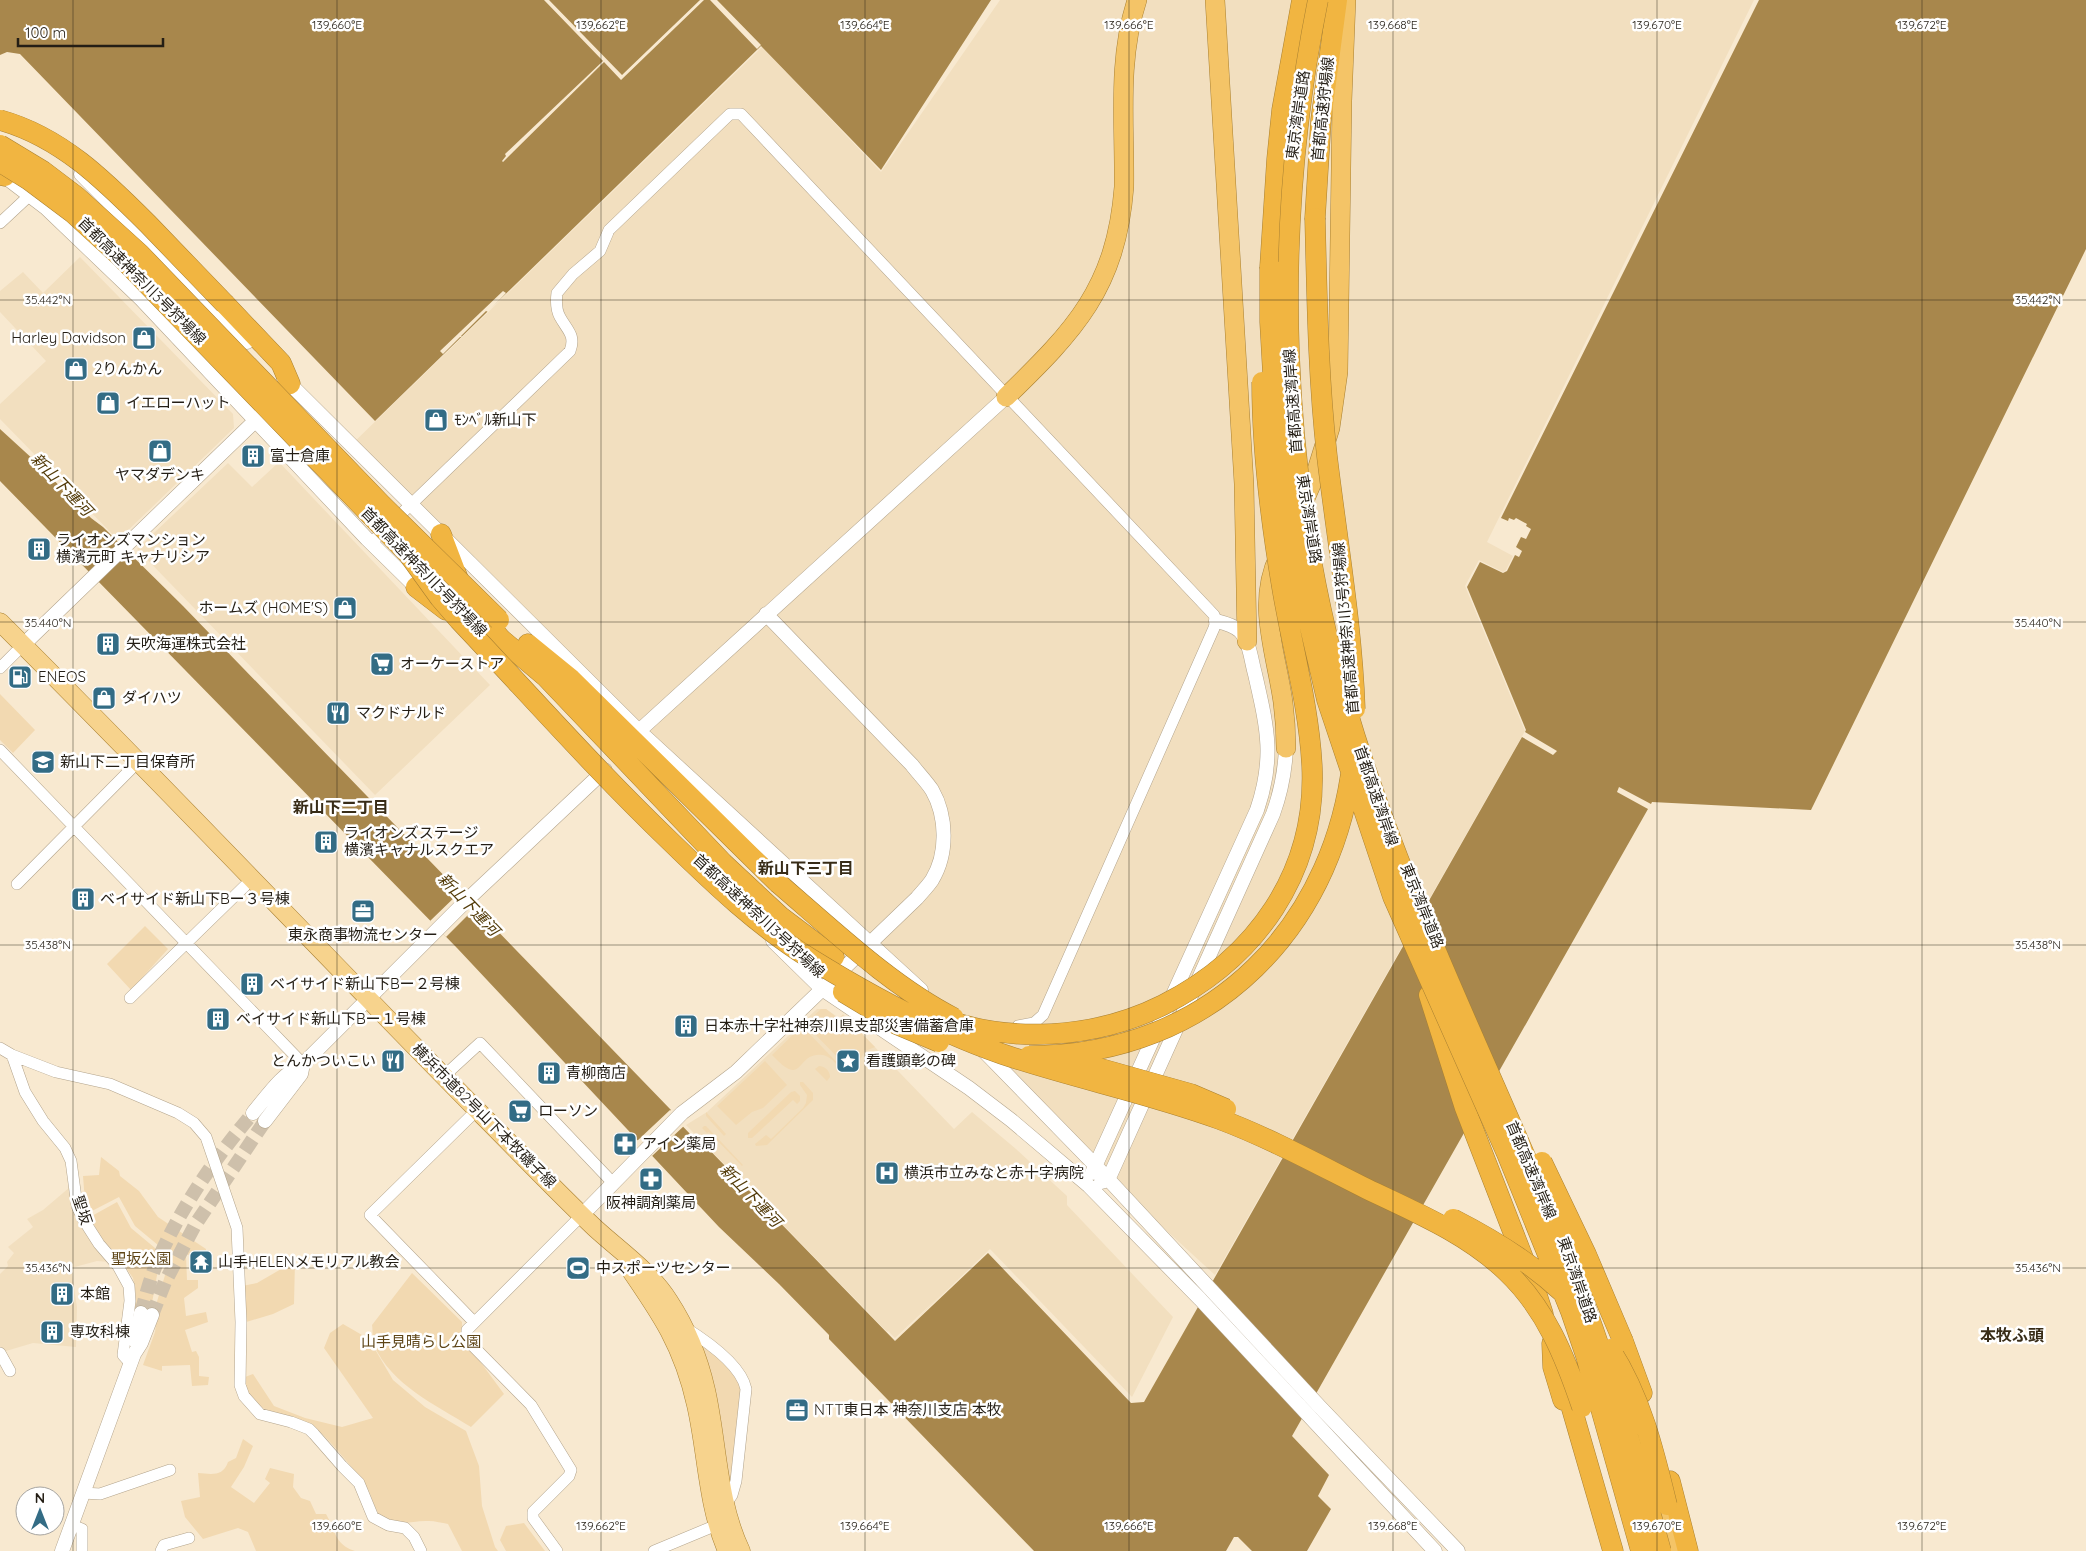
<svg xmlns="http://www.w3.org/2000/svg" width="2086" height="1551" font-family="Quicksand,'Noto Sans JP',sans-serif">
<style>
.built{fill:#f2dfbf}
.green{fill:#f2d9b1}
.water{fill:#a8874c}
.pier{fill:#f8e9d0}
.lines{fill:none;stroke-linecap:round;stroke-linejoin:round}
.tertiary-tunnel{stroke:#cec0ab;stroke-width:14;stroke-dasharray:14 7;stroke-linecap:butt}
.minor-casing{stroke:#b3a48c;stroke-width:12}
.tertiary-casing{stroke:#b3a48c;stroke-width:15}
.primary-casing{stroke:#a98032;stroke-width:19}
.trunk-casing{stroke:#a98032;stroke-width:20}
.motorway-casing{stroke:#a98032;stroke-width:21}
.minor{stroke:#fff;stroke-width:11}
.tertiary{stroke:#fff;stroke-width:14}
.primary{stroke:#f7d38d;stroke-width:18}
.trunk{stroke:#f4c467;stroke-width:19}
.motorway{stroke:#f1b541;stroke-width:20}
.motorway-bridge-casing{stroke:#a98032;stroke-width:21;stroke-linecap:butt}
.motorway-bridge{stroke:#f1b541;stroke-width:20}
.ticks{fill:none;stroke:#241e15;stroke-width:1;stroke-opacity:0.45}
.labels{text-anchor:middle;stroke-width:5;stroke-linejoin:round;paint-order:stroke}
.street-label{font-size:15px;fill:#241e15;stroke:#fff}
.poi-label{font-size:15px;fill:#241e15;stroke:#fff;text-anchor:start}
.park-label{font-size:15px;fill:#5e4517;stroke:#fff}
.water-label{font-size:16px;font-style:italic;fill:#533b09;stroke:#fff}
.neighbourhood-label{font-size:16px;font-weight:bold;fill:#382c17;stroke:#fff}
.ticks-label{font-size:12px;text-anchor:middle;fill:#241e15;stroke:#fff;stroke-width:5;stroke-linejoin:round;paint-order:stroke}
</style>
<rect width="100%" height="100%" fill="#f8e9d0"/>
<path class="built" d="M1000,0h754l-267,542 26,14 -7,14 -3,2 -24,-12 -14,26 60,145 -310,544 -120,-110 -744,-720 411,-398 119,125z
M80,257l153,157 1,14 -116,112 -118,-121v-15l46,-43 -46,-49v-21l23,-19 20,21z
M279,462l211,223 -115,110 -238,-246 91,-86 24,24z
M817,1009h9l13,9 4,-4 111,115 18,-17 44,37 51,47v9l106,112 -41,80 -142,-148 -95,91 -209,-215 21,-13z
M70,1187l5,27 10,19 24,29 -12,-1 -26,7 6,39 -1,40 -43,-4 -27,8 -6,-2v-75l8,-8 -1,-4 7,-9 -6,-6 25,-20 -6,-8 16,-9z"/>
<path class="green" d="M0,694l35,36 -22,23 -13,-13z
M145,926l23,23 -37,41 -24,-26z
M821,1009h5l13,10 4,-4 32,32 -10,4 -5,9 -10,10 -45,-46z
M802,1026l45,47c-9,-4 -14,-17 -25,-18 -27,-3 -17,35 -50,0z
M765,1061l22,24 -24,23 -11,4 -16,13 -19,-19z
M819,1066c6,0 11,5 11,11l-3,4 -12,-12z
M800,1082h3l10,11v7l-46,45 -11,1 -1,-2 11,-9 5,4 32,-31 3,-5 1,-8 -7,-10z
M795,1091l5,5v5l-3,3 -4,-4 -41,38h-4v-5l43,-41z
M706,1112l20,22 -2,2 -18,-20z
M704,1126h2l37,39 -1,1 -33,-34 -2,1 -5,-5z
M101,1157l18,14 1,5 19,15 19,26 48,32v4l-20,2 1,25h11v8l-14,10 2,18 20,-4 2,10 -23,8 7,22 4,-1 3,6v19l10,1 -1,8 -16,1 -2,-21 -28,1v5l-19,-6 12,-33 2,-14 -3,-5c5,-21 12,-37 16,-58l-35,-29 -16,-29 -29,15 -5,-10 -2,-26 16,-1z
M117,1202l14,26 30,25 -11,61 -16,-3 2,-17 -3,-16 -15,-22 -17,-18 -11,-21z
M295,1261l-1,43 -21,10 -30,9 -1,-37 15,-3z
M412,1273l50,49v15l42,57 -33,33c-35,-22 -80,-42 -97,-82 -2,-6 -1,-14 -2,-20z
M343,1324l26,15 24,41 32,27 41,24 13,35 3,40 13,41 3,4h-36l-14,-27c-6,-1 -13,-3 -19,-3 -17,-1 -32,7 -48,-5 -6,-5 -9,-19 -13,-27 -8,-13 -43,-55 -55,-63 -24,-17 -70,-8 -68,-49l8,-3 21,32 31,12 37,9 31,-9 -49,-70 6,-15z
M697,1335l44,43 3,15 -13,91 -2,2 -17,-107z
M243,1439l10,7 -9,21 -13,20 23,16 16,-20 -5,-4 5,-11 24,6 -1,13 8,11 9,3 6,13h10c9,16 9,31 29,37h-99l-8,-19 -10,-4 -35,11 -18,-22 -4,-16 19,-4 -2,-24c13,1 25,4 30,-11l8,-4z
M524,1523l21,28h-39l-6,-11 6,-14z"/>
<path class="water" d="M0,0h991l-110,170 -120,-124 -386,375 -355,-367 -13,-2 -7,3z
M1759,0h327v249l-275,561 -159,-8 -1,2 -32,-17 -2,5 31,17 -356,627 37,39 -11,21 13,13 -24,42h-55l-14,-14h-4l-8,14h-192l-205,-212v-4l-50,-51 -60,-57 -262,-279 -457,-467v-52l35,32 56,57 12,9 80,79 488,504 -2,2 23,24 2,-2 201,207 93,-88 143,150 13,-1 378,-665 31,18 4,-4 -32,-19 1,-2 -59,-143 13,-25 23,11 4,-2 8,-16 4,2 3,-6 -6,-4 5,-10 5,2 5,-10 -5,-3 1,-2 -11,-6 -2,2 -5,-2 -1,3 -7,-3z"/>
<path class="pier" d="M544,0h5l73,75 78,-75h4l-83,80 -17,-18 -101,100 -1,-1 4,-5 -1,-2 98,-93z
M710,0h7l44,45 -4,4z
M503,291l3,2 -18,19 -2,-1 -25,25 1,1h-2l-17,17 -3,-3z
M460,892l15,16 -29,29 -16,-16z
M670,1110l15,15 -33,31 -15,-15z
M944,1292l-49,48 -8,-8 1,-1 7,7z"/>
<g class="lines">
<path class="tertiary-tunnel" d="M141,1313c5,-18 10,-38 18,-55 23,-53 57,-101 94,-145
M152,1315l13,-33 30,-57 70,-104"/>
<g class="minor-casing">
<path id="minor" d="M0,223l30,-28
M371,543l199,-192c6,-16 -3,-21 -10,-34 -4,-7 -4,-16 -3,-24l16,-19 27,-23 9,-21 121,-116h11l473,501 2,6 -2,7 -171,387 -9,8 -16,3
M0,668l23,-23
M0,750l303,314
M17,884l121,-122
M130,998l122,-119
M0,1048l12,7 44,17 54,12 68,29 16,10 12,14 31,91 4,94 -1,63 4,11 16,18 31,8 18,7 5,5 28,32 17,17 14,34 15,8 17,3 9,9 7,14
M12,1055l13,37 18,29 22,27 6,13 6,45 6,13 16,25 19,22 11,20 1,15 -7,54 8,9
M444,1076l36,-33 133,140
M474,1322l-104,-107 107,-105
M684,1327c21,13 57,37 62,62l-10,92 -4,14 -7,10
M0,1353l10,18
M83,1493l17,1 70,-24
M72,1525l10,4v22
M161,1551l3,-6 25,-7
M557,1551l-24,-33v-6l36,-36 2,-6 -40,-65 -64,-65v-10l115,-115
M654,1551l70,-29"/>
</g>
<g class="tertiary-casing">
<path id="tertiary" d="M0,173l46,35 95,91 226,240 55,54
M81,174l166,168
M284,378l355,353 282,259
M23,645l233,-225
M639,731l367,-334
M773,941l49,48 147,99 42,32 78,66 111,113 235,252
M981,1048l114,117 225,242 138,144
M253,1113c15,-18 29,-39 50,-49l164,-164 138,-130
M265,1121l36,-47 2,-10
M1092,1173l165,-363c18,-53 10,-83 -2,-136 -4,-14 -5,-32 -15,-43 -7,-6 -16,-8 -24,-10
M1101,1182l7,-2 165,-366c8,-22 12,-43 13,-66
M582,1215l100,-102 54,-41 181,-174c5,-6 11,-12 15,-18 16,-26 15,-64 0,-90 -6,-9 -14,-17 -20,-25l-146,-151
M135,1341l6,-28
M62,1551l72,-197 7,-11 11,-28"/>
</g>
<g class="primary-casing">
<path id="primary" d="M0,622c162,161 318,327 478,489 39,39 77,79 117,117 25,23 55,43 74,73 17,26 30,58 37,89 12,53 11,111 35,161
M627,1265c34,49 56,81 69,140 11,48 11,100 31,146"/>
</g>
<g class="trunk-casing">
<path id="trunk" d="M1215,0l29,484 3,157
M1006,397c69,-67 110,-109 118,-210 1,-63 -7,-126 13,-187
M1301,508l15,-35 14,-45 8,-56 4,-271 4,-101
M1279,556c-23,48 -3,96 4,146 2,15 3,30 3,46
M1655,1491l19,60"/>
</g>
<g class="motorway-casing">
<path id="motorway" d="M0,175l5,1
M1315,218l6,-98 16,-120
M1270,267l7,-108 5,-49 20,-110
M225,304l56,59 9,21
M441,534l24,63 36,42 45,38 177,186 58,54 53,40
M416,587l30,23
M528,644l43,35 207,204
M1429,995l36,113 69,178 9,28
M1623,1341l19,52
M1552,1343l1,24 10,33
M1565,1385l48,166
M1670,1481l18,70"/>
</g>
<use href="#minor" class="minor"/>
<use href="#tertiary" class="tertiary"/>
<use href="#primary" class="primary"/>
<use href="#trunk" class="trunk"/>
<use href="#motorway" class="motorway"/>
<g class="motorway-bridge-casing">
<path id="motorway-bridge" d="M1318,0c-47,232 -39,480 28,707 53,180 138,347 209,520 43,106 76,214 106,324
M0,120c61,17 104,60 148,104 26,27 51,53 77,80
M0,145l43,26 33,25 64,58 242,251 117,115
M0,162l29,18 44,33 47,43 297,307
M1315,218c2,79 3,159 12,238 10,84 25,168 28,253
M1270,267v55l3,53 10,110 16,95 28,120 66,197 114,257 64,158 15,44 55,195
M409,555l31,43 19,22c70,74 137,150 211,221 44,43 88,85 141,118 60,37 124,72 191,95 71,24 146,39 217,65 51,19 100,46 148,70 48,23 101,45 140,83 39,37 58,85 75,135
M778,883c54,46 113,103 176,135
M843,992l53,32 43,18
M938,1017c71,27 157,22 225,-12 93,-47 154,-132 149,-239 -3,-58 -19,-116 -29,-173 -12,-70 -21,-140 -21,-211
M1029,1056c183,0 312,-132 325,-311
M1066,1059l125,35 35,15
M1542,1162l44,92 37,87
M1453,1219c39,20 76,42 108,72
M1610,1349c31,48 44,102 57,156"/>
</g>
<use href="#motorway-bridge" class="motorway-bridge"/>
</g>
<path class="ticks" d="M73,0v1551M337,0v1551M601,0v1551M865,0v1551M1129,0v1551M1393,0v1551M1657,0v1551M1922,0v1551M0,300h2086M0,622h2086M0,945h2086M0,1268h2086"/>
<defs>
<g id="shop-square" transform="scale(1.25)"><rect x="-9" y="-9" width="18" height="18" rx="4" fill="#336c85" stroke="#fff"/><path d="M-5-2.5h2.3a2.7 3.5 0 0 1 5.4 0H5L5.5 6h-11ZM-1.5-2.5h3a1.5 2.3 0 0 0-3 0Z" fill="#fff"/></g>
<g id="building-square" transform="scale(1.25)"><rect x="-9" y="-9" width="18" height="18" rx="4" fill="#336c85" stroke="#fff"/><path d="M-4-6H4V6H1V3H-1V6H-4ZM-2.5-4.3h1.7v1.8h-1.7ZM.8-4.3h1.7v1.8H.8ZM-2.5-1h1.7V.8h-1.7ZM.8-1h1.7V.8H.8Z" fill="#fff"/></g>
<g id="supermarket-square" transform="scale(1.25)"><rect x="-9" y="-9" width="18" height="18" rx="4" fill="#336c85" stroke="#fff"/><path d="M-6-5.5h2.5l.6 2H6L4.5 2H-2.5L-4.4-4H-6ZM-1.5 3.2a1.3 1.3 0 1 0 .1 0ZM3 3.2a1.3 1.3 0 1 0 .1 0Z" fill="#fff"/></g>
<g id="fuel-square" transform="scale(1.25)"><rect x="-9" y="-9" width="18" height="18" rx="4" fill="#336c85" stroke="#fff"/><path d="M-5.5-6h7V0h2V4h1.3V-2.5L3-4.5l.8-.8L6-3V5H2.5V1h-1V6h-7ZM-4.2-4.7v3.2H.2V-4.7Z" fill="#fff"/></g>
<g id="restaurant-square" transform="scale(1.25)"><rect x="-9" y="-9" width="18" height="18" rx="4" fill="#336c85" stroke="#fff"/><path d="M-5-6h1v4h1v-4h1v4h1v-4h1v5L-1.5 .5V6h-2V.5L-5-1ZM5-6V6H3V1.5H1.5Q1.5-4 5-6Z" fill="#fff"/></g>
<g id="school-square" transform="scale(1.25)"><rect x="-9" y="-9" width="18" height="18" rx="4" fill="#336c85" stroke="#fff"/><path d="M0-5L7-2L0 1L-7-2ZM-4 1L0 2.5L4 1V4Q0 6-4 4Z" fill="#fff"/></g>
<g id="office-square" transform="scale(1.25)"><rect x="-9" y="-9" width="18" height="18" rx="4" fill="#336c85" stroke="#fff"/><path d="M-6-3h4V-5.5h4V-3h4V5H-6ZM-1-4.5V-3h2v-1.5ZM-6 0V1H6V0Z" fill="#fff"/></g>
<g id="sight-square" transform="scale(1.25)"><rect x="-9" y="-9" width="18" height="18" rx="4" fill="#336c85" stroke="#fff"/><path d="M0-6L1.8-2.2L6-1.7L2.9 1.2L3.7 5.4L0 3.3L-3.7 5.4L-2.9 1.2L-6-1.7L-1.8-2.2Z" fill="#fff"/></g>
<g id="pharmacy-square" transform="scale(1.25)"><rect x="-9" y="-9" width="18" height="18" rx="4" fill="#336c85" stroke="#fff"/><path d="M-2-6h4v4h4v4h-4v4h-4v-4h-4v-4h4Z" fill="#fff"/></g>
<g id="hospital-square" transform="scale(1.25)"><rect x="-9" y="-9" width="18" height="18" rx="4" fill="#336c85" stroke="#fff"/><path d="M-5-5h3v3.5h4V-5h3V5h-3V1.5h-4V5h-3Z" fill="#fff"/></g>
<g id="temple-square" transform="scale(1.25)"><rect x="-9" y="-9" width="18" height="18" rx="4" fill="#336c85" stroke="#fff"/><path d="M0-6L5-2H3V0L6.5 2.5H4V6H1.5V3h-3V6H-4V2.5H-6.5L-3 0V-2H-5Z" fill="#fff"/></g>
<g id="stadium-square" transform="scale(1.25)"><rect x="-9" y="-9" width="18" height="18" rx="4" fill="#336c85" stroke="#fff"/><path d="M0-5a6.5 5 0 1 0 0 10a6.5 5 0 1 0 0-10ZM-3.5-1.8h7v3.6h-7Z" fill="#fff"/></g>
</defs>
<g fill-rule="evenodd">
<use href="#shop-square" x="144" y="338"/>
<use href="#shop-square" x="76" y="369"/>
<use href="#shop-square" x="108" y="403"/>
<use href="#shop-square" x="436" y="420"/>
<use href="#shop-square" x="160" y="451"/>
<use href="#building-square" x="253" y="456"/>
<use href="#building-square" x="39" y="549"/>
<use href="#shop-square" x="345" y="608"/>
<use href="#building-square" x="108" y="644"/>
<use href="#supermarket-square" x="382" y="664"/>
<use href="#fuel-square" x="20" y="677"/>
<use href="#shop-square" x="104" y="698"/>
<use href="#restaurant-square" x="338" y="713"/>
<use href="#school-square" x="43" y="762"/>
<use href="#building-square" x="326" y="842"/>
<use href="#building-square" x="83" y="899"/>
<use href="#office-square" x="363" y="911"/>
<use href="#building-square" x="252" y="984"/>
<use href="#building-square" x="218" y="1019"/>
<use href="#building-square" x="686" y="1026"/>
<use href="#restaurant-square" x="393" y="1061"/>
<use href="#sight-square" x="848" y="1061"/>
<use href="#building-square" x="549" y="1073"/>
<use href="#supermarket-square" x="520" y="1111"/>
<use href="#pharmacy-square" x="625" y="1144"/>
<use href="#hospital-square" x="887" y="1173"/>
<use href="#pharmacy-square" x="651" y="1179"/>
<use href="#temple-square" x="201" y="1262"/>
<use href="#stadium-square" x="578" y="1268"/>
<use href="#building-square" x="62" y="1294"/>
<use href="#building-square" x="52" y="1332"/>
<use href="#office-square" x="797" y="1410"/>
</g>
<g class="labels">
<g class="street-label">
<text transform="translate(1323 109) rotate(-84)" y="5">首都高速狩場線</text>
<text transform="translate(1298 115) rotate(-82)" y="5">東京湾岸道路</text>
<text transform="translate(142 281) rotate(45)" y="5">首都高速神奈川3号狩場線</text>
<text transform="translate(1293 401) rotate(-94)" y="5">首都高速湾岸線</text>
<text transform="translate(1309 519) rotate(81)" y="5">東京湾岸道路</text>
<text transform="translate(424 572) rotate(46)" y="5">首都高速神奈川3号狩場線</text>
<text transform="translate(1346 628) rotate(-95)" y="5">首都高速神奈川3号狩場線</text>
<text transform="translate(1376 796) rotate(71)" y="5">首都高速湾岸線</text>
<text transform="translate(1422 906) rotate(68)" y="5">東京湾岸道路</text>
<text transform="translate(759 916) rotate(43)" y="5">首都高速神奈川3号狩場線</text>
<text transform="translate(484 1116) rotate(45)" y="5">横浜市道82号山下本牧磯子線</text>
<text transform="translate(1531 1170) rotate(67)" y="5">首都高速湾岸線</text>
<text transform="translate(82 1210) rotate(71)" y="5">聖坂</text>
<text transform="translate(1577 1280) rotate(71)" y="5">東京湾岸道路</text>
</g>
<g class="poi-label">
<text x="126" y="343" text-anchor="end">Harley Davidson</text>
<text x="94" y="374">2りんかん</text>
<text x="126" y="408">イエローハット</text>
<text x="454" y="425">ﾓﾝﾍﾞﾙ新山下</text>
<text x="270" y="461">富士倉庫</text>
<text x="160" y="480" text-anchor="middle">ヤマダデンキ</text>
<text x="56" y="545">ライオンズマンション<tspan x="56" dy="17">横濱元町 キャナリシア</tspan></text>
<text x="328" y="613" text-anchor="end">ホームズ (HOME'S)</text>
<text x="126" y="649">矢吹海運株式会社</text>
<text x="400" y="669">オーケーストア</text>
<text x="38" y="682">ENEOS</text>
<text x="122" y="703">ダイハツ</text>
<text x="356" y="718">マクドナルド</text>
<text x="60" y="767">新山下二丁目保育所</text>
<text x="344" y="838">ライオンズステージ<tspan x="344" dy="17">横濱キャナルスクエア</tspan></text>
<text x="100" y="904">ベイサイド新山下Bー３号棟</text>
<text x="363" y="940" text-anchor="middle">東永商事物流センター</text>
<text x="270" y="989">ベイサイド新山下Bー２号棟</text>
<text x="236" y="1024">ベイサイド新山下Bー１号棟</text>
<text x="704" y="1031">日本赤十字社神奈川県支部災害備蓄倉庫</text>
<text x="376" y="1066" text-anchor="end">とんかついこい</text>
<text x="866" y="1066">看護顕彰の碑</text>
<text x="566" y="1078">青柳商店</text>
<text x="538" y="1116">ローソン</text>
<text x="642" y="1149">アイン薬局</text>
<text x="904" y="1178">横浜市立みなと赤十字病院</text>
<text x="651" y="1208" text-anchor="middle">阪神調剤薬局</text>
<text x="218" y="1267">山手HELENメモリアル教会</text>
<text x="596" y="1273">中スポーツセンター</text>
<text x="80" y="1299">本館</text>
<text x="70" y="1337">専攻科棟</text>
<text x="814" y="1415">NTT東日本 神奈川支店 本牧</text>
</g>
<g class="park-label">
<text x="141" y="1264">聖坂公園</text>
<text x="421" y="1347">山手見晴らし公園</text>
</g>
<g class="water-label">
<text transform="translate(62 484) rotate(46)" y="6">新山下運河</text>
<text transform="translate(469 904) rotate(46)" y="6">新山下運河</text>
<text transform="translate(751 1195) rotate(46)" y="6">新山下運河</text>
</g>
<g class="neighbourhood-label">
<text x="341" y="813">新山下二丁目</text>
<text x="806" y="874">新山下三丁目</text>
<text x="2012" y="1341">本牧ふ頭</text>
</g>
</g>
<g class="ticks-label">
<text x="337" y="29">139.660°E</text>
<text x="601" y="29">139.662°E</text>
<text x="865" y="29">139.664°E</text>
<text x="1129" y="29">139.666°E</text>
<text x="1393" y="29">139.668°E</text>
<text x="1657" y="29">139.670°E</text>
<text x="1922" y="29">139.672°E</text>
<text x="48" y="304">35.442°N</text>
<text x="2038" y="304">35.442°N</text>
<text x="48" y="627">35.440°N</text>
<text x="2038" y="627">35.440°N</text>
<text x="48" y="949">35.438°N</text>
<text x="2038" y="949">35.438°N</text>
<text x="48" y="1272">35.436°N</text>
<text x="2038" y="1272">35.436°N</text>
<text x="337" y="1530">139.660°E</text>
<text x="601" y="1530">139.662°E</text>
<text x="865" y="1530">139.664°E</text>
<text x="1129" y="1530">139.666°E</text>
<text x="1393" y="1530">139.668°E</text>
<text x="1657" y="1530">139.670°E</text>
<text x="1922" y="1530">139.672°E</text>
</g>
<g transform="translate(40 1511)"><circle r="24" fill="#ffffff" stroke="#a7a5a1"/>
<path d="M0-4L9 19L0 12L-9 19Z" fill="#336c85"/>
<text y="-8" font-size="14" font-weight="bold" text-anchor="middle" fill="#241e15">N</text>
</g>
<path d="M18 38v8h145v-8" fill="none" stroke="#241e15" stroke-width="2.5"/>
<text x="25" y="38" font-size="15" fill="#241e15" stroke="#ffffff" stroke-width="4" paint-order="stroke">100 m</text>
</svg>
